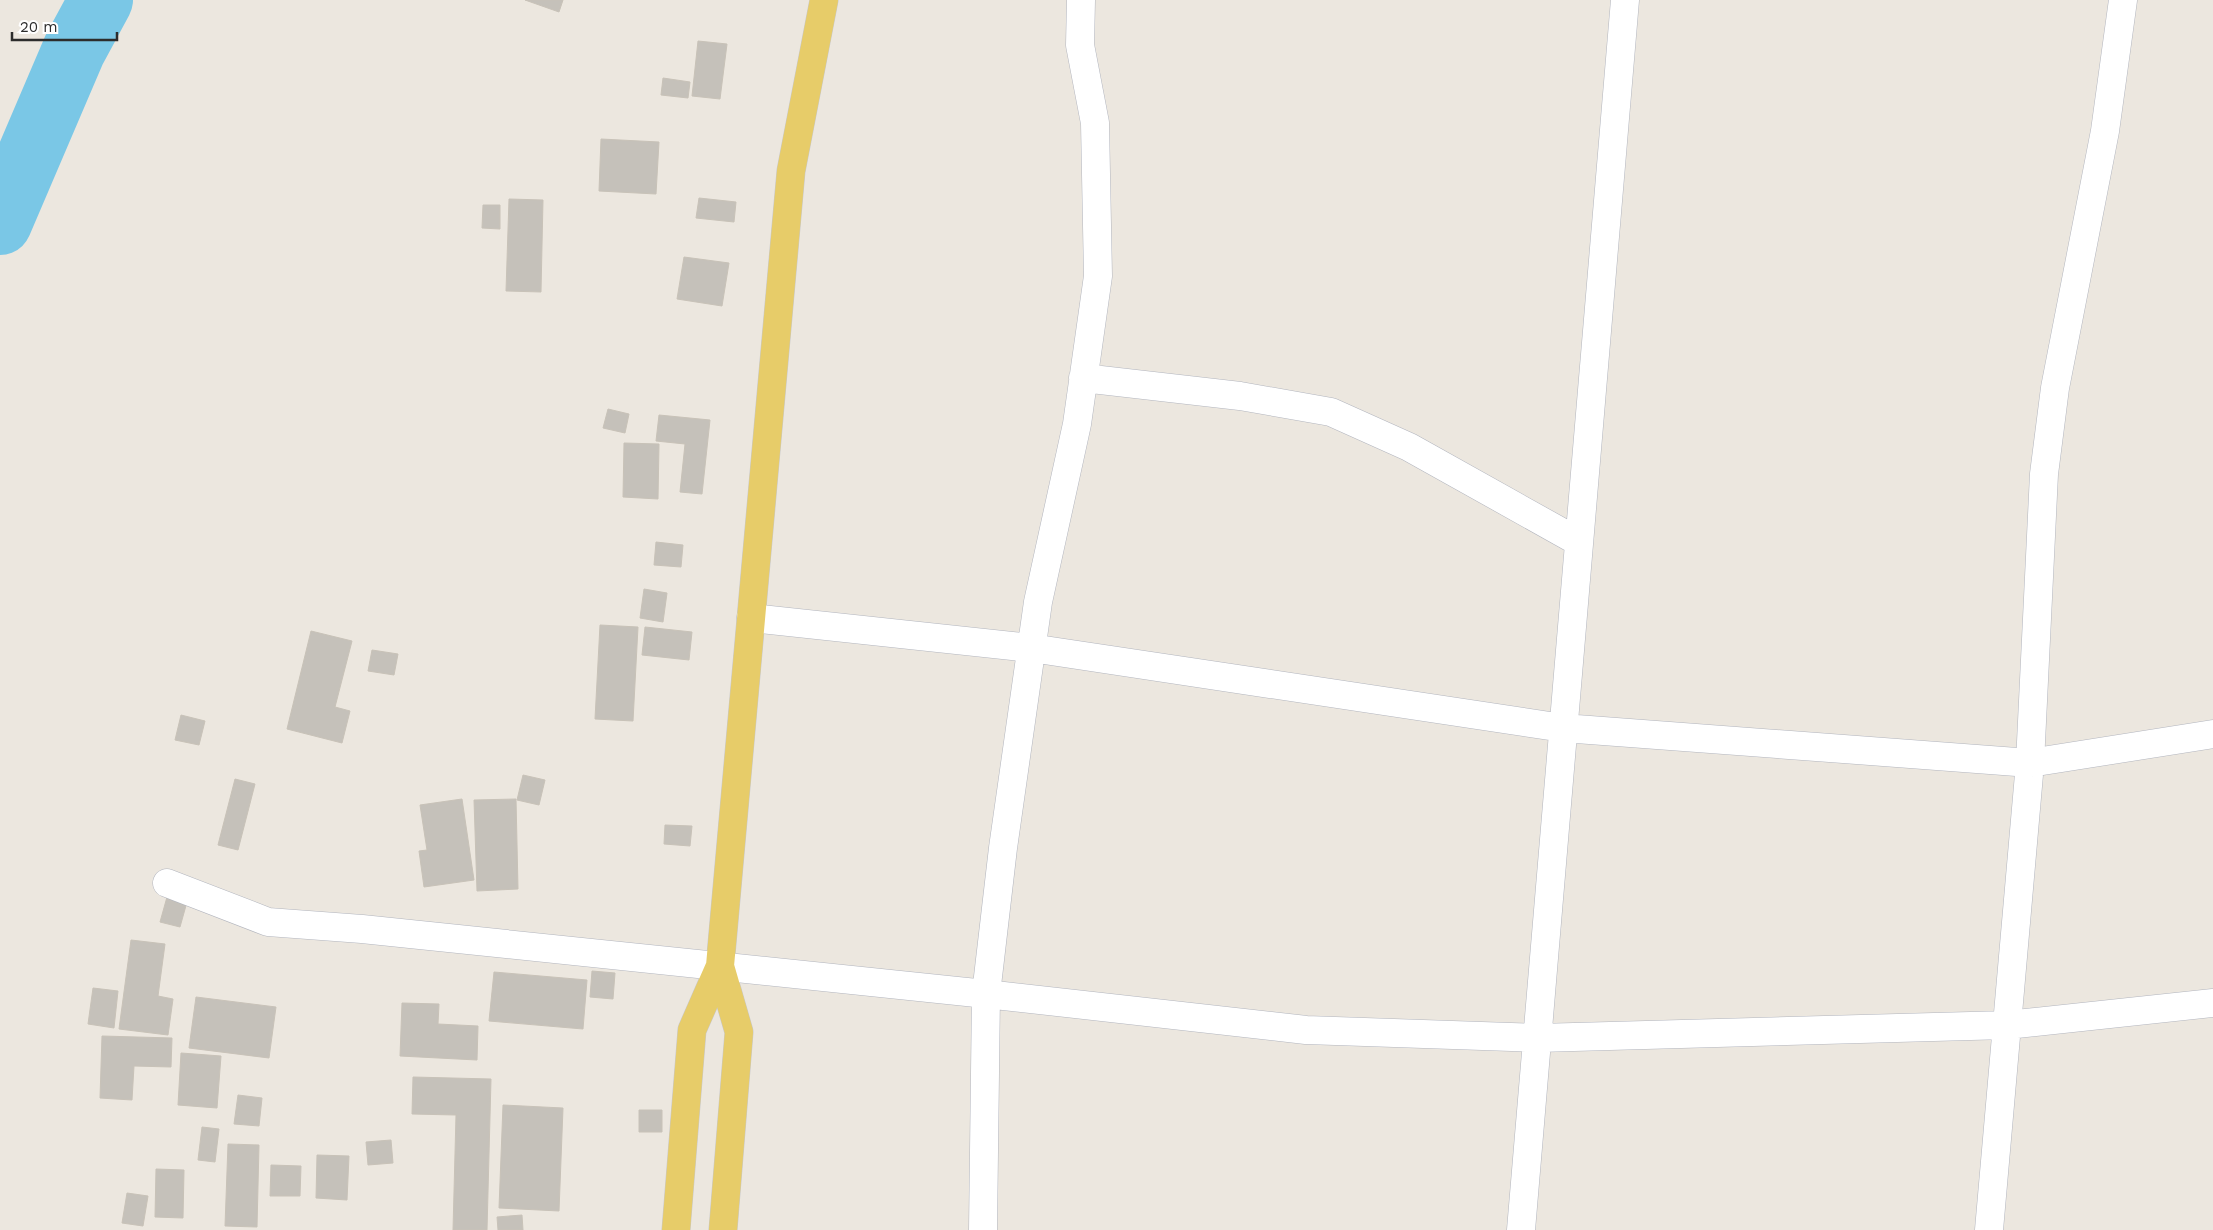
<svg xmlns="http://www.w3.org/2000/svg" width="2213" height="1230" font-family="'Work Sans',sans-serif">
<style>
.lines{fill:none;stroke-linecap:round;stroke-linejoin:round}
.river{stroke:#7ac7e6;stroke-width:64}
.building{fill:#c5c1ba;stroke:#c8c2b8}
.minor-casing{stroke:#b2b5be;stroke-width:29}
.major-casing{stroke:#c8c8c8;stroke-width:29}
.minor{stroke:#fff;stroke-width:28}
.major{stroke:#e7cc69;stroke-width:28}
</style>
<rect width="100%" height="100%" fill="#ece7df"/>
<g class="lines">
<path class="river" d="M0,223l74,-173 27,-50"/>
</g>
<path class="building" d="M525,0h38l-4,12z
M698,41l29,3 -7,55 -28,-3z
M663,78l27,4 -2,16 -27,-3z
M601,139l58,3 -3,52 -57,-3z
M699,198l37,4 -2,20 -38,-4z
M509,199l34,1 -2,92 -35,-1z
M483,205h17v24l-18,-1z
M684,257l45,6 -7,43 -45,-7z
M608,409l21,5 -4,19 -22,-5z
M659,415l51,5 -8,74 -22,-2 5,-48 -29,-3z
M624,443l35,1 -1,55 -35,-2z
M656,542l27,3 -2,22 -27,-2z
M644,589l23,4 -4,29 -23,-4z
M600,625l38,2 -5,94 -38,-2z
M645,627l47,5 -3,28 -47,-5z
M311,631l41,10 -17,66 15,4 -8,32 -55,-14z
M372,650l26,4 -4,21 -26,-4z
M181,715l24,6 -6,24 -24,-5z
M523,775l22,5 -6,25 -22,-5z
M235,779l20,5 -17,66 -20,-5z
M462,799l12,81 -50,7 -5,-36 8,-1 -7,-45z
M516,799l2,90 -41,2 -3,-91z
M665,825l27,1 -2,20 -26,-2z
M167,897l20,5 -7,25 -20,-5z
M131,940l34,4 -7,52 15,3 -5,36 -49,-6z
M592,971l23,2 -2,26 -23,-2z
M494,972l93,8 -4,49 -94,-8z
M93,988l25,3 -4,37 -26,-4z
M196,997l80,10 -7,51 -80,-10z
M402,1003l37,1 -1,20 40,2 -1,34 -77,-4z
M102,1036l70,2 -1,29 -37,-1 -2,34 -32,-2z
M181,1053l40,3 -4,52 -39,-3z
M413,1077l78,2 -4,151h-34l3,-115 -44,-1z
M238,1095l24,3 -3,28 -25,-2z
M503,1105l60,3 -4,103 -60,-3z
M639,1110h23v22h-23z
M202,1127l17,2 -4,33 -17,-2z
M391,1140l2,23 -25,2 -2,-23z
M228,1144l31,1 -2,82 -32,-1z
M317,1155l32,1 -2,44 -31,-2z
M271,1165l30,1 -1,30h-30z
M156,1169l28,1 -1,48 -28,-1z
M127,1193l21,3 -5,30 -21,-3z
M522,1215l1,15h-25l-1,-13z"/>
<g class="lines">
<g class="minor-casing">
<path id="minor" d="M1083,378l157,18 91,16 78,35 170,95
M751,618l280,30 532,80 467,35 183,-29
M167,883l101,39 94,7 624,65 320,36 232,8 469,-13 206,-22
M983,1230l3,-236 17,-146 35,-246 39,-178 21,-148 -3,-153 -15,-78 1,-45
M1521,1230l104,-1230
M1989,1230l41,-467 14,-289 11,-86 50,-257 18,-131"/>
</g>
<g class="major-casing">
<path id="major" d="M720,966l19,66 -16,198
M676,1230l16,-200 28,-64 71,-795 33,-171"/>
</g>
<use href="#minor" class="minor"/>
<use href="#major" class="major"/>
</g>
<path d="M12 32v8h105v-8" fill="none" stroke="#2c2c2c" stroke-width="2.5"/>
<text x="20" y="32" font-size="15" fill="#2c2c2c" stroke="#ffffff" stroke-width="4" paint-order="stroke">20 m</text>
</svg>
